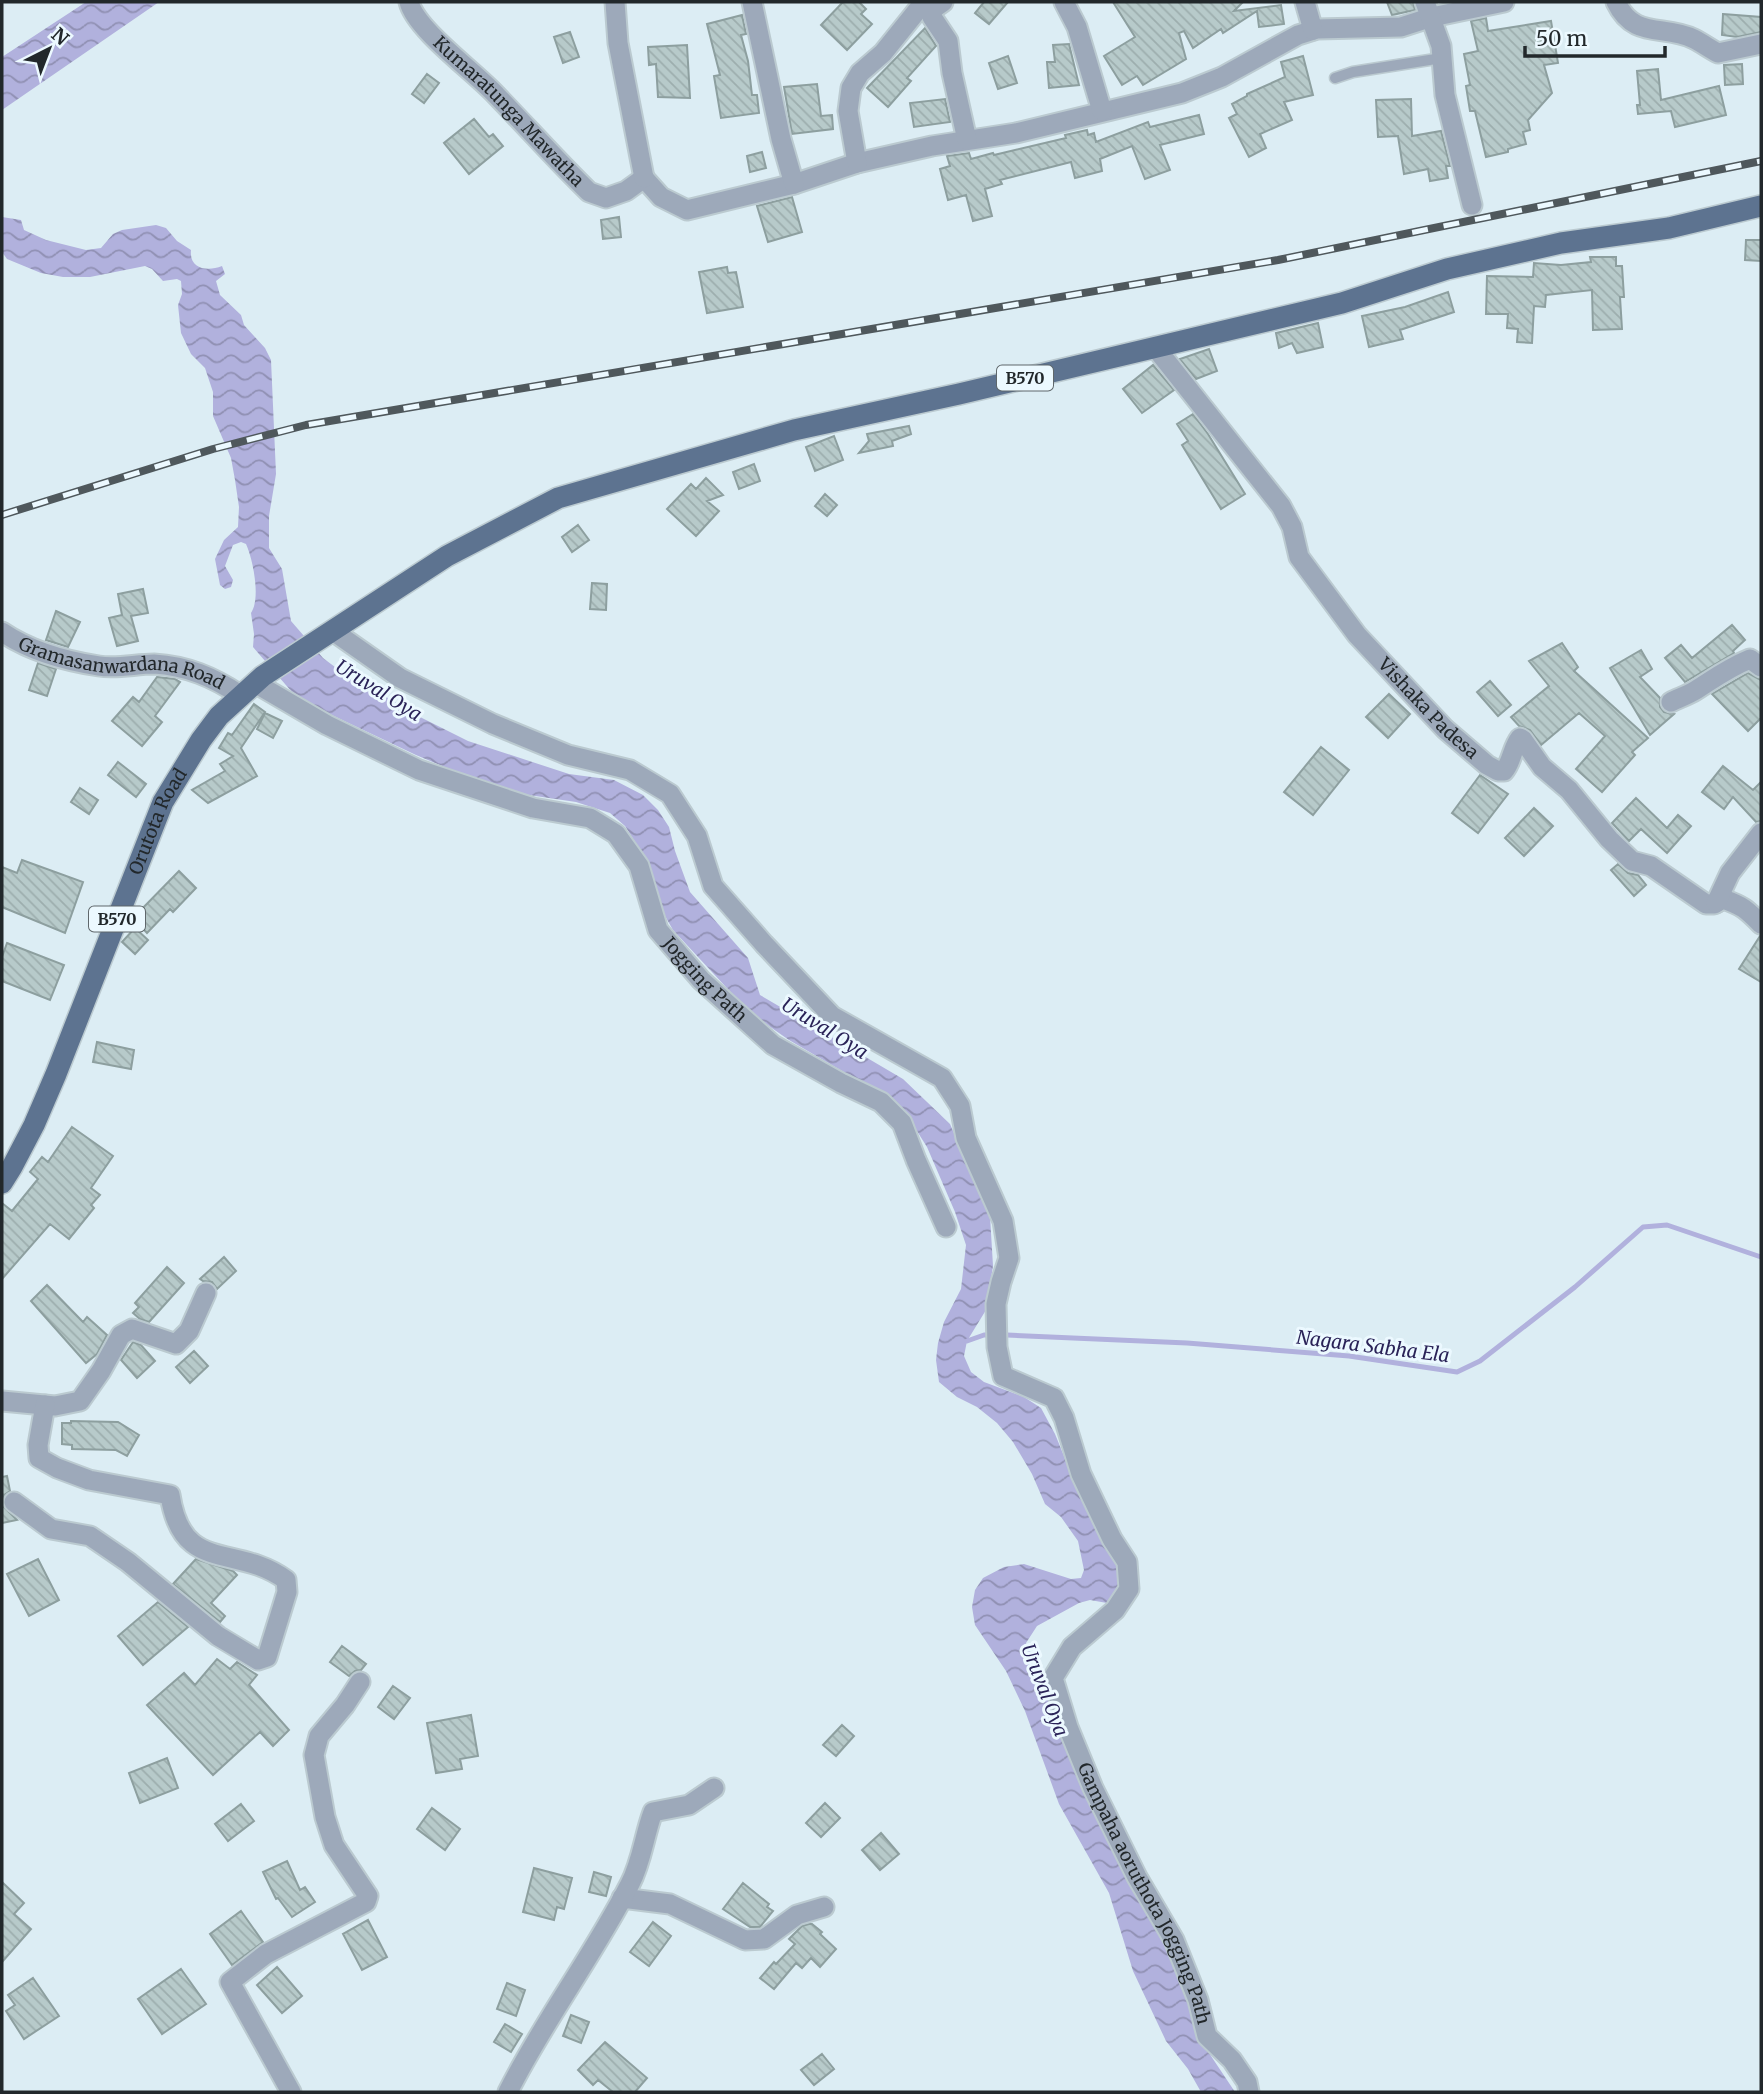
<svg xmlns="http://www.w3.org/2000/svg" width="1763" height="2094" font-family="Merriweather,serif">
<style>
.water{fill:url(#water-waves)}
.lines{fill:none;stroke-linecap:round;stroke-linejoin:round}
.stream{stroke:#b1b1dd;stroke-width:5}
.building{fill:url(#building-back-hatch);stroke:#8d9f9f;stroke-width:2}
.lane-casing{stroke:#bbcad0;stroke-width:13}
.street-casing{stroke:#bbcad0;stroke-width:23}
.primary-casing{stroke:#bbcad0;stroke-width:24}
.lane{stroke:#9da9ba;stroke-width:10}
.street{stroke:#9da9ba;stroke-width:19}
.primary{stroke:#5d7390;stroke-width:21}
.rail-casing{stroke:#4f585c;stroke-width:8}
.rail{stroke:#ecf9ff;stroke-width:5;stroke-dasharray:16;stroke-linecap:butt}
.labels{text-anchor:middle;stroke-width:6;stroke-linejoin:round;paint-order:stroke}
.shield{fill:#ecf9ff;stroke:#5f676b;stroke-width:2}
.shield-label{font-size:16px;font-weight:bold;fill:#22282b}
.street-label{font-size:18px;fill:#22282b;stroke:#ecf9ff}
.water-label{font-size:19px;font-style:italic;fill:#2a2358;stroke:#ecf9ff}
</style>
<defs>
<pattern id="water-waves" width="16" height="10" patternUnits="userSpaceOnUse" patternTransform="scale(1.75)"><rect width="16" height="10" fill="#b1b1dd"/><path d="M0 5q4-4 8 0t8 0" fill="none" stroke="#9090b3"/></pattern>
<pattern id="building-back-hatch" width="6" height="6" patternUnits="userSpaceOnUse" patternTransform="scale(1.75)"><rect width="6" height="6" fill="#b7caca"/><path d="M-1 5l2 2M0 0l6 6M5-1l2 2" fill="none" stroke="#9daeae"/></pattern>
</defs>
<rect width="100%" height="100%" fill="#dcedf4"/>
<path class="water" d="M86,2h73l-157,108v-53z
M2,217l19,3 3,10 22,10 40,10 15,-2 12,-14 9,-4 34,-5 10,3 11,13 14,9c-2,19 16,22 31,16l3,8 -9,7 4,14 21,20 3,10 21,23 6,12 5,114 -7,42v32l13,21 9,52 32,37 12,9 87,51 46,23 101,33 45,6 29,15 15,15 11,17 6,24 15,41 58,66 12,37 143,84 47,45 40,92 3,50 -7,44 -19,31 -3,15 7,16 13,10 40,15 17,11 14,26 22,54 39,73 6,24 -5,14 -10,4 -17,-3 -11,3 -42,23 -11,17 30,60 12,49 42,91 53,90 34,94 14,29 24,36h-34l-13,-23 -22,-28 -33,-70 -24,-78 -50,-89 -34,-93 -19,-40 -31,-46 -3,-18 3,-17 8,-12 21,-11 20,-3 47,15 10,-1 3,-8 -6,-29 -17,-24 -16,-13 -13,-30 -19,-32 -16,-19 -20,-16 -20,-10 -18,-15 -3,-22 2,-17 6,-21 17,-33 5,-44 -11,-33 -28,-65 -17,-27 -20,-21 -101,-59 -39,-27 -77,-83 -16,-28 -10,-41 -22,-35 -15,-13 -34,-11 -54,-8 -56,-18 -50,-21 -118,-56 -45,-52 1,-13 -3,-21c10,-14 2,-54 -5,-69l-5,-2 -8,3 -8,21 8,14 -2,7 -6,2 -5,-4 -5,-26 9,-19 14,-13 1,-20 -4,-27 -4,-22 -18,-42v-24l-8,-24 -14,-14 -10,-21 -3,-28 4,-11 -1,-13 -4,-2 -14,2 -11,-12 -7,-3 -55,11h-27l-22,-4 -34,-14 -5,-7z"/>
<g class="lines">
<path class="stream" d="M967,1341l17,-6h23l180,8 162,13 108,16 23,-11 95,-74 68,-60 24,-2 94,32"/>
</g>
<path class="building" d="M843,2h16l7,7 -5,5 11,10 -25,26 -26,-25z
M984,2h24l-19,22 -14,-11z
M1113,2h130l-9,9 47,-6 3,19 -25,3 -2,-16 -34,22 -2,-4 -28,19 -9,-17 -5,2 7,26 -43,26 -6,-9 -15,9 -18,-29 31,-19z
M1387,2h26l2,8 -23,5z
M1723,14l38,3v15l-24,5 -15,-2z
M742,15l4,19 -5,1 7,26 4,34h5l2,18 -38,5 -7,-42 6,-1 -13,-51z
M1486,18l2,13 63,-10 7,42 -14,2 8,28 -24,27 2,10 -7,2 3,12 -18,5v3l-22,5 -11,-46h-5l-4,-25 4,-1 -6,-31 14,-3 -7,-30z
M925,28l11,18 -29,32 4,3 -23,26 -21,-19z
M570,32l9,25 -16,6 -9,-26z
M1069,44l10,41 -30,3 -2,-26h8l-2,-17z
M687,45l3,53 -32,-1 -2,-33 -7,1 -1,-18z
M1008,56l9,27 -19,6 -9,-26z
M1303,56l10,39 -29,7 8,18 -32,14 6,14 -17,9 -20,-39 8,-4 -5,-10 15,-8v-2l38,-17 -4,-15z
M1742,64l1,20 -18,1 -1,-20z
M1658,69l3,31 58,-14 7,29 -51,12 -4,-16 -33,3 -1,-9h3l-3,-34z
M427,74l12,9 -15,20 -12,-9z
M817,84l4,32 11,-1 1,14 -41,5 -8,-47z
M945,99l5,23 -36,5 -4,-24z
M1411,99l1,37 29,-5 9,35h-4l2,12 -18,3 -2,-12 -24,5 -6,-38 -20,1 -2,-37z
M1199,115l5,19 -44,11 10,25 -25,9 -13,-33 -32,13 2,12 -27,7 -4,-16 -71,18 2,4 -17,5 7,27 -19,5 -7,-26 -18,5 -8,-31 10,-3 -3,-10 22,-3 2,6 22,-6 1,2 72,-17 -1,-3 22,-5 1,5 6,-2 2,9 52,-20 2,5z
M474,119l15,18 4,-3 10,12 -34,28 -25,-31z
M762,152l4,16 -16,4 -3,-16z
M792,197l10,35 -34,10 -11,-36z
M619,217l2,20 -18,2 -2,-19z
M1746,240h15v21l-16,-1z
M1590,257h26v9h6l2,31h-4l2,32 -29,1 -1,-40 -46,5 -1,12 -11,-1 -2,37 -15,-1 1,-13 -11,-1 1,-14h-22l1,-38 46,1 1,-14 27,2 30,-3z
M727,267l1,6 8,-1 7,35 -36,6 -8,-41z
M1448,292l6,20 -54,18 3,9 -34,8 -7,-31 43,-9z
M1318,323l5,24 -26,6 -5,-10 -13,5 -3,-15z
M1209,349l8,22 -21,8 -16,-20z
M1153,365l21,25 -32,23 -19,-24z
M1193,414l15,20 37,60 -24,15 -39,-64 6,-4 -11,-17z
M909,426l2,8 -19,7 1,5 -34,7 10,-12 -2,-7z
M834,436l9,24 -28,11 -9,-24z
M754,464l6,17 -21,8 -6,-17z
M706,478l17,17 -16,6 12,10 -23,25 -29,-27 24,-25 5,5z
M825,494l12,11 -10,11 -12,-10z
M578,525l11,15 -17,12 -10,-15z
M592,583l15,1 -1,26 -16,-1z
M143,589l5,24 -17,3 7,25 -21,5 -8,-28 13,-3 -4,-21z
M56,611l24,11 -12,25 -22,-7z
M1732,625l13,15 -12,11 1,2 -49,29 -20,-24 16,-13 11,13z
M1562,643l16,24 -4,4 74,67 -16,14 3,3 -33,37 -26,-23 29,-33 -26,-23 -38,32 -11,-15 -11,-4 -8,-9 38,-31 -20,-25z
M1641,650l11,19 -12,8 20,21v9l4,5 10,2 -24,21 -40,-67z
M38,663l18,6 -9,27 -18,-6z
M1748,673l13,7v38l-13,13 -36,-37z
M157,677l18,2 5,3 -25,34 7,6 -20,24 -30,-25 21,-24 6,5z
M1490,681l21,24 -13,11 -21,-24z
M1389,694l21,20 -22,24 -22,-21z
M254,704l11,8 -24,36 16,28 -49,27 -16,-13 33,-19 -5,-7 13,-8 -14,-8 9,-15 4,2z
M265,713l17,8 -9,17 -16,-9z
M1321,747l28,23 -36,45 -29,-23z
M118,762l28,22 -10,13 -28,-22z
M1723,766l30,24 8,-8v39l-5,1 -23,-25 -9,12 -22,-17z
M1480,775l28,19 -30,39 -26,-20z
M80,788l18,12 -9,14 -18,-12z
M1636,798l31,30 11,-13 13,11 -24,27 -26,-24 -12,12 -17,-18z
M1534,808l19,18 -29,30 -19,-18z
M22,860l61,22 -18,51 -63,-26v-40l15,6z
M1618,864l10,9 10,2 8,10 -12,11 -23,-26z
M179,871l17,17 -23,24 -3,-3 -23,24 -14,-15z
M135,928l13,12 -13,14 -13,-12z
M1760,936h1v46l-22,-13z
M7,943l57,22 -14,35 -48,-19v-24z
M97,1042l37,8 -3,19 -38,-7z
M72,1127l41,29 -22,32 9,7 -9,10 3,3 -25,31 -19,-15 -48,55v-76l10,8 26,-32 -8,-7 12,-15 6,5z
M224,1257l12,14 -19,18 -5,-7 -9,-1 -3,-2z
M167,1267l17,16 -35,39 -9,-3 -7,-6 6,-6 -4,-4z
M47,1285l36,37 4,-5 20,18 -10,19 -11,9 -55,-62z
M133,1342l8,3 14,16 -18,17 -16,-18z
M194,1351l14,15 -18,17 -14,-16z
M71,1421l47,1 21,13 -12,21 -11,-6 -44,-1v-4l-10,-1v-21h9z
M7,1476l3,15 -6,4 -1,11 14,14 -15,3v-46z
M38,1559l21,41 -30,16 -22,-42z
M196,1559l37,12 4,4 -26,28 14,13 -5,6 -47,-38z
M158,1602l30,25 -45,38 -25,-29z
M342,1646l24,18 -5,6 -6,1 -6,5 -19,-14z
M217,1659l13,10 7,-7 20,13 -8,10 40,45 -16,16 -13,-14 -47,43 -66,-70 37,-32 11,12z
M393,1686l17,12 -16,21 -16,-12z
M471,1715l7,41 -18,3 2,10 -26,4 -9,-50z
M842,1725l12,11 -18,20 -13,-11z
M167,1758l11,30 -38,15 -11,-30z
M825,1803l15,15 -19,19 -15,-14z
M241,1804l13,17 -26,20 -13,-17z
M432,1808l28,21 -15,21 -28,-21z
M881,1833l18,21 -19,16 -18,-20z
M287,1861l13,29 5,-3 10,15 -23,15 -14,-19 -2,1 -13,-27z
M534,1868l38,10 -8,31 -7,-2 -3,13 -31,-8z
M594,1872l17,5 -5,19 -17,-4z
M2,1882l22,21 -10,11 17,15 -29,33z
M743,1883l26,21 -2,3 6,4 -13,16h-10l-27,-18z
M241,1911l22,31 -31,23 -22,-31z
M368,1920l19,37 -25,13 -19,-36z
M653,1922l18,14 -22,30 -19,-14z
M809,1924h3l10,8 -2,2 16,15 -16,18 -9,-9 -9,10 -6,-5 -22,26 -14,-11 14,-16 2,2 19,-20 -6,-5 13,-13z
M277,1967l25,29 -20,17 -25,-28z
M181,1969l25,35 -44,30 -24,-35z
M33,1978l26,38 -35,23 -18,-28 9,-6 -7,-10z
M507,1983l18,7 -9,26 -19,-7z
M571,2015l18,7 -8,21 -18,-7z
M505,2024l17,10 -11,18 -17,-10z
M605,2042l42,36 -12,14h-22l-15,-12 -5,5 -15,-15z
M822,2054l12,15 -20,16 -13,-15z"/>
<g class="lines">
<g class="lane-casing">
<path id="lane" d="M1335,78l18,-6 89,-14"/>
</g>
<g class="street-casing">
<g id="street">
<path id="s1" d="M409,2c7,28 66,70 87,93 31,32 61,66 93,97l17,6 20,-7 18,-13 17,19 26,13 107,-26 63,-21 75,-17 84,-13 166,-40 40,-16 76,-42 19,-6 84,-2 31,-10 72,-15"/>
<path d="M615,2l3,41 26,135"/>
<path d="M752,2l29,137 13,45"/>
<path d="M943,2l-10,7 -1,8 16,24 4,32 15,67"/>
<path d="M1064,2l13,25 25,84"/>
<path d="M1305,2l8,28"/>
<path d="M1425,2l16,44 4,49 27,110"/>
<path d="M1616,2c18,38 48,22 78,37 8,4 16,10 24,14l43,-9"/>
<path d="M857,163l-9,-52 3,-23 9,-15 23,-20 41,-51"/>
<path id="s2" d="M1155,347l126,159 11,21 7,30 58,78 88,94 42,36 11,6h6c8,-9 8,-23 16,-33l3,2 19,27 27,23 40,49 23,22 19,5 55,38h8l9,-5c20,7 23,10 38,25"/>
<path id="s3" d="M333,631l67,47 93,46 75,31 62,15 40,24 27,42 16,50 51,58 68,72 110,62 18,28 6,32 37,83 6,37 -8,24 -5,22 1,43 6,29 51,22 10,20 17,56 31,65 15,23 2,27 -14,21 -43,37 -19,31 15,49 25,61 44,89 37,63 24,60 9,36 25,24 15,22 2,10"/>
<path id="s4" d="M2,632c28,19 64,29 97,34 18,3 37,-2 55,-2 33,2 59,13 86,31"/>
<path id="s5" d="M255,683l72,42 92,45 114,38 57,10 26,16 23,32 19,64 43,50 72,65 68,38 40,19 21,21 14,37 30,67"/>
<path d="M1671,702c8,-4 17,-7 25,-12 19,-12 32,-22 54,-31l11,8"/>
<path d="M1716,903l14,-30 31,-40"/>
<path d="M2,1401l53,5 25,-5 21,-30 20,-36 11,-6 44,15 13,-13 17,-38"/>
<path d="M14,1502l37,27 39,7 38,26 90,74 40,24 9,-3 20,-65 -1,-12c-50,-37 -104,-5 -116,-85l-81,-15 -32,-12 -18,-10 -1,-13 7,-40"/>
<path d="M622,1898l48,6 75,36 19,-1 33,-24 27,-8"/>
<path d="M291,2092l-61,-110 36,-28 100,-52 2,-6 -34,-51 -9,-28 -11,-62 5,-19 26,-31 15,-23"/>
<path d="M508,2092c36,-72 85,-136 122,-208 12,-23 14,-48 23,-72l36,-7 25,-17"/>
</g>
</g>
<g class="primary-casing">
<g id="primary">
<path id="s6" d="M2,1183l10,-16 22,-42 22,-51 107,-272 38,-62 18,-24 44,-40 184,-120 111,-58 236,-68 165,-36 383,-91 105,-34 114,-26 108,-15 92,-22"/>
</g>
</g>
<use href="#lane" class="lane"/>
<use href="#street" class="street"/>
<use href="#primary" class="primary"/>
<g class="rail-casing">
<path id="rail" d="M2,515l211,-66 93,-24 972,-165 483,-99"/>
</g>
<use href="#rail" class="rail"/>
</g>
<g class="labels">
<g class="shield">
<rect x="997" y="365.5" width="56" height="25" rx="5"/>
<rect x="89" y="906.5" width="56" height="25" rx="5"/>
</g>
<g class="shield-label">
<text x="1025" y="384">B570</text>
<text x="117" y="925">B570</text>
</g>
<g class="street-label">
<text dy="6" stroke="none"><textPath href="#s1" startOffset="149">Kumaratunga Mawatha</textPath></text>
<text dy="6" stroke="none"><textPath href="#s4" startOffset="126">Gramasanwardana Road</textPath></text>
<text dy="6" stroke="none"><textPath href="#s2" startOffset="457">Vishaka Padesa</textPath></text>
<text dy="6" stroke="none"><textPath href="#s6" startOffset="394">Orutota Road</textPath></text>
<text dy="6" stroke="none"><textPath href="#s5" startOffset="569">Jogging Path</textPath></text>
<text dy="6" stroke="none"><textPath href="#s3" startOffset="1713">Gampaha aoruthota Jogging Path</textPath></text>
</g>
<g class="water-label">
<text transform="translate(379 690) rotate(32)" y="7">Uruval Oya</text>
<text transform="translate(825 1028) rotate(32)" y="7">Uruval Oya</text>
<text transform="translate(1373 1346) rotate(7)" y="7">Nagara Sabha Ela</text>
<text transform="translate(1045 1690) rotate(69)" y="7">Uruval Oya</text>
</g>
</g>
<rect width="1763" height="2094" fill="none" stroke="#22282b" stroke-width="7"/>
<g transform="translate(49 49) rotate(42)" stroke="#ecf9ff" stroke-width="5" paint-order="stroke">
<path d="M0-5L12 26L0 18L-12 26Z" fill="#22282b"/>
<text y="-10" font-size="19" font-weight="bold" text-anchor="middle" fill="#22282b">N</text>
</g>
<path d="M1525 46v10h140v-10" fill="none" stroke="#22282b" stroke-width="3.5"/>
<text x="1536" y="46" font-size="21" fill="#22282b" stroke="#ecf9ff" stroke-width="5" paint-order="stroke">50 m</text>
</svg>
